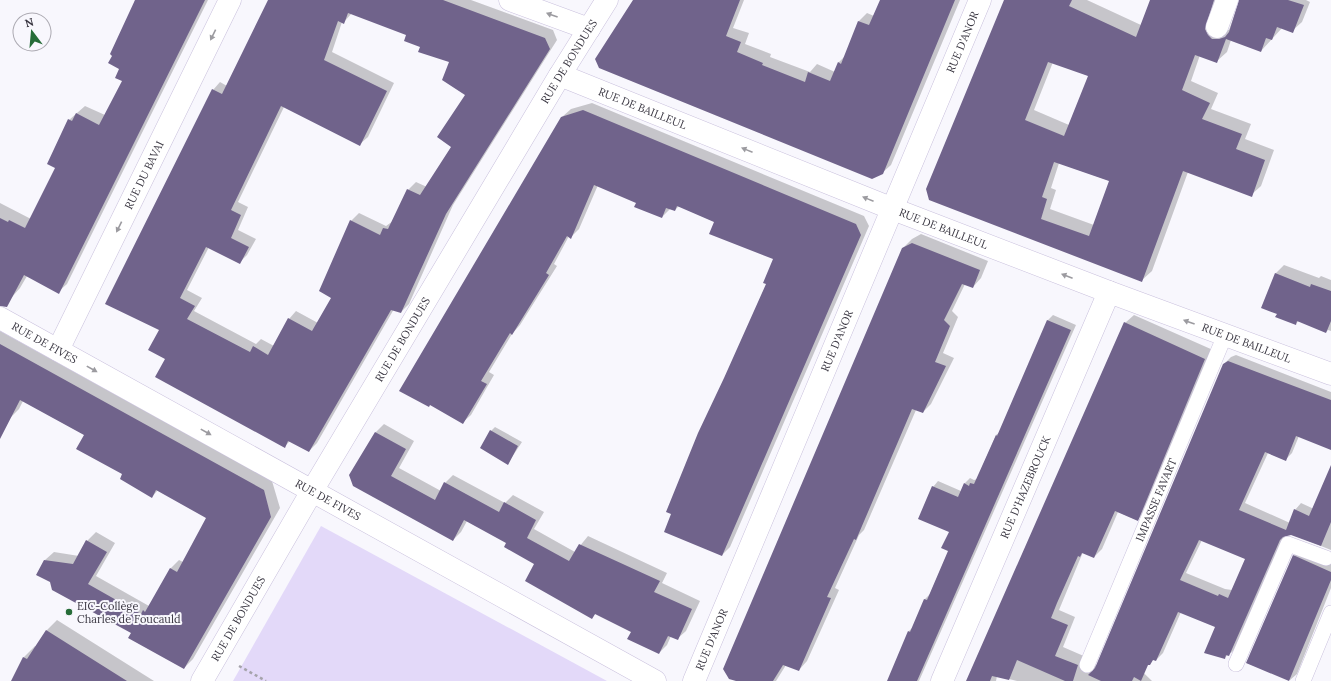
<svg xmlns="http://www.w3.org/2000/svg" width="1331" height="681" font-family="Lora,serif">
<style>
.green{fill:#e3d9f9}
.shadow{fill:#0003;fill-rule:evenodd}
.building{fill:#70638b;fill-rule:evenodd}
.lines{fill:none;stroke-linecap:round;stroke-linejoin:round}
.service-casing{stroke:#c9c0dd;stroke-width:16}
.minor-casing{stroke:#c9c0dd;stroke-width:23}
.path{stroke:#a5a3ab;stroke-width:2.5;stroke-dasharray:3 3;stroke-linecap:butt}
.service{stroke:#fff;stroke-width:15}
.minor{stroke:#fff;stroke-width:22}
.oneway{fill:#9c9ba0}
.poi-dot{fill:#266c38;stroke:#f8f7fd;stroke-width:1.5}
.labels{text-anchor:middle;stroke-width:4;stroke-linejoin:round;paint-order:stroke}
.street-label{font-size:11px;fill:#3a3742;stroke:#f8f7fd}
.poi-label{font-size:11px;fill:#3a3742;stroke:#f8f7fd;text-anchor:start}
</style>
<rect width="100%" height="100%" fill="#f8f7fd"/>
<path class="green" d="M321,526l286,155h-374z"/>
<path class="shadow" d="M135,0h73l-141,284 -9,8 -31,-16 -7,12 -8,9 -12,-7v-87l31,16 26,-51 12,-48 16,-14 20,9 18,-34 -3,-13z
M269,0h202l82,30 4,10 -104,165 -44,99 -8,8 -7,-3 -77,134 -8,8 -19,-10 -6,6 -118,-89 -6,-28 53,-240 7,-8 7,4zM352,13l56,21 13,12 29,15 17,33 -15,52 -25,41 -11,-5 -8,8 -15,31 -7,5 -27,-13 -8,8 -18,77 -15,25 -22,-12 -7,8 -15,27 -13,-7 -5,5 -62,-33 8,-13 -15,-8 22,-43 30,16 8,-8 9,-16 -18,-9 10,-23 -10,-5 46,-95 76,37 8,-7 26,-54 -62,-31 10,-30h2z
M634,0h110l-11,28 16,5 -4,11 26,10 -1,3 40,15 7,-8 18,8 3,-9 7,-7 14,-35 8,-8 7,3 9,-16h77l-69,165 -9,8z
M1006,0h81l54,25 10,-25h69l2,29 7,1 11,-30h66l4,2 -8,20 -10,9 -10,-3 -21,23 -30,-11 -4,12 -10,9 -17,-6 -9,26 27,12 -7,16 40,15 -6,15 29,11 -13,36 -10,9 -63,-23 -36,99 -10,9 -212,-81zM1053,62l36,14 -20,49 -35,-15zM1059,163l51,18 -16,44 -44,-16 6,-19 -5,-2z
M592,103l272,113 5,10 -139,321 -8,8 3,-177 42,-95 8,-24 -60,-37 -36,-16 -4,4 -4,-2 -9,9 -25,-15 -39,-17 -19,44 -8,8 -2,-1 -15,28 3,2 -37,59 -8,9 -23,38 5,3 -23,40 -9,8 100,-306 9,-8z
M921,234l67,27 -7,17 -8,9 -8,-3 -13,27 6,6 -15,36 11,5 -23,46 -8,8 -7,-2 -52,120 -5,5 -24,53 4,2 -32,71 -8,9 -13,-5 -10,16h-36l163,-433 9,-9z
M1284,265l35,13 2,-2 10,4v51l-3,-1 -2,2 -27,-11 -4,3 -17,-11 -3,-39z
M1053,315l23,10 -157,356h-31l21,-50 4,-4 12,-28 5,-5 19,-44 1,-19 -17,-44 5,-6 23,10 3,-7 6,-6 4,2 3,-1 19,-44 4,-3 48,-112z
M1134,315l79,35 -67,161 -9,9 -19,-8 -16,37 -8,8 -11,-5 -24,58 16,7 -12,30 23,10 2,6 9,3 127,-302 7,-7 5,-2 95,37v57l-32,-13 -7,17 -7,7 -17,-7 -23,50 45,20 5,-13 6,-7 13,6 17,-42v83l-40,-16 -6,1 -49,114 -12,9 -7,-31 -36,-15 -18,41 -7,7 -43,-17 39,38h-135l-20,-5 -1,5h-29l158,-358zM1202,540l44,18 -14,32 -7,-1 -39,-16z
M0,331l272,150 8,27 -87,151 -9,9 -52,-35 -87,-73 9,-8 25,4 8,-15 9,-9 19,11 -19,33 53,30 22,-38 8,-8 4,2 25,-44 -50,-28 -6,7 -28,-23 -39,-39 -62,-34 -4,8 -9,9 -10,-5z
M384,424l30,17 -15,27 42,23 4,-8 8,-8 52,28 8,-8 31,17 -10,17 41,23 13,-16 79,37 -5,10 38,18 -14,30 -9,8 -6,-3 -4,9 -8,8 -27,-21 -36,-19 -4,5 -57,-54 -27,-21 -41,-22 -6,11 -8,8 -103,-65 26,-43z
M495,427l27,15 -14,21 -17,-32z
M1300,549l31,11v28l-34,86 -7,6 -43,-17 47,-107z
M57,620l97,61h-142l12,-24 11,-11 1,1 11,-17z"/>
<path class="building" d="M135,0h70l-146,294 -35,-19 -17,32 -7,-1v-88l8,4 1,-2 16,8 30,-60 -8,-4 21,-45 4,2 4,-8 23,12 23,-44 -7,-3 4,-9 -11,-6 4,-7 -2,-2z
M268,0h175l102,38 5,11 -104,165 -45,99 -10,-3 -82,142 -21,-11 -3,7 -130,-71 10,-18 -17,-9 11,-20 -54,-26 107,-215 10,5zM348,13l58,22 -2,6 16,6 -2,5 31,10 -7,18 23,15 -28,42 14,10 -31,48 -13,-6 -19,40 -5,-1 -3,7 -30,-15 -31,71 12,7 -19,33 -24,-13 -20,37 -15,-9 -3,6 -63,-33 8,-13 -15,-8 26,-51 34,17 9,-17 -18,-9 10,-23 -10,-5 50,-104 79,40 27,-55 -63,-31 14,-39 6,3z
M633,0h107l-14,36 15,6 -4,10 26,11 -1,2 43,17 3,-10 22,9 8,-19 3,2 17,-43 11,4 11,-25h75l-72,174 -11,5 -273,-111 -4,-9z
M1004,0h68l-3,6 67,31 14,-37h64l-9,29 3,6 4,4h7l6,-2 4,-5 10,-32h49l16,5 -11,28 -16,-6 -5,13 -6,-2 -5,14 -35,-13 -9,24 -22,-8 -13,35 28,13 -8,16 40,15 -6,15 29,11 -13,37 -69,-26 -41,111 -213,-82 -3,-11zM1048,62l40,14 -24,60 -39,-16zM1054,162l55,19 -20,55 -48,-17 6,-20 -5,-2z
M583,110l273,114 5,11 -139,321 -58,-24 7,-18 -5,-2 32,-79 26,-55 42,-94 -3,-1 10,-24 -64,-25 5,-12 -37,-16 -2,5 -9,-3 -4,10 -28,-11 2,-4 -42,-18 -23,54 -4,-3 -21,37 3,2 -37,60 -2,-2 -29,48 6,3 -24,40 -33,-19 -1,2 -30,-16 162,-274z
M912,243l68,27 -7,18 -11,-4 -18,36 6,6 -15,36 11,4 -23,47 -11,-4 -56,131 -2,-1 -27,58 4,1 -32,73 -16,-6 -10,16h-37l-7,-2 -6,-10 14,-33 165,-388z
M1275,273l35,14 1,-3 20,7v30l-5,12 -29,-12 -1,4 -21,-8 2,-3 -16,-6z
M1047,320l24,10 -154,351h-30l21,-50 2,1 14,-33 3,1 21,-49 -7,-3 8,-16 -31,-13 14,-33 26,11 6,-14 5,3 1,-3 4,1 22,-49 1,1z
M1124,322l81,37 -67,162 -23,-10 -21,47 -12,-5 -2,4 -2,-1 -21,47 -6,15 17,7 -13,31 23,9 -5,16h-8l-48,-21 -8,20 -17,-4 -2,5h-24z
M0,344l264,146 7,27 -87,152 -56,-31 3,-5 -79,-43 -2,-8 -14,-7 8,-15 29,4 13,-24 21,12 -19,32 53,30 2,-4 2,2 25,-44 7,4 29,-54 -50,-28 -4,8 -32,-19 2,-5 -46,-25 8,-14 -64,-35 -20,39z
M1228,361l103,39v50l-35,-14 -10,25 -21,-9 -26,58 47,20 8,-21 15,7 22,-51v57l-10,24 -30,-11 -8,2 -3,3 -51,116 -3,-1 -1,4 -21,-6 11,-26 -37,-15 -22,49 -3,-1 -3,5h-2l-7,16 -7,-4 -2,4h-31l-13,-6 7,-7 128,-304zM1199,540l46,19 -17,39 -9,-4 -1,2 -38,-16z
M490,430l28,16 -10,19 -28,-17z
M375,432l31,17 -15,27 44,24 9,-18 55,30 5,-10 32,18 -9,18 42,23 10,-17 81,37 -6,11 38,17 -14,31 -10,-4 -9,18 -32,-15 4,-7 -36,-18 -3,5 -67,-38 9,-17 -30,-17 2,-4 -42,-23 -11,21 -100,-55 -4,-11z
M1293,555l38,17v8l-42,101 -43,-18z
M46,630l81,51h-116l12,-24 4,2z"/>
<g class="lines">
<g class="service-casing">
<g id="service">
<path d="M1236,664l52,-120 38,14"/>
<path id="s1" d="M1087,665l138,-330"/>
<path d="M1303,681l28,-68"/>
</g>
</g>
<g class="minor-casing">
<g id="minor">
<path d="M510,0l79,29"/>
<path d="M1217,27l10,-27"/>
<path id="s2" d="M560,75l333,134 216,83 222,82"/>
<path id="s3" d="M0,318l655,363"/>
<path id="s4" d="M58,350l172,-350"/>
<path id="s5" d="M202,681l110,-190 248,-416 47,-75"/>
<path id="s6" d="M694,681l286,-681"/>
<path id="s7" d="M942,681l167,-389"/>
</g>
</g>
<path class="path" d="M239,666l27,15"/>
<use href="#service" class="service"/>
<use href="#minor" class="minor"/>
</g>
<defs><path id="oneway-solid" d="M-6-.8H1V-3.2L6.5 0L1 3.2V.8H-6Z"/></defs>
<g class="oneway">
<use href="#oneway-solid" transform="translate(552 15) rotate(-160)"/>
<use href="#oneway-solid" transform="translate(213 35) rotate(116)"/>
<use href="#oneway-solid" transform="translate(747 150) rotate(-158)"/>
<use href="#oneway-solid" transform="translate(868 199) rotate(-158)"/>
<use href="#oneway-solid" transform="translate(119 227) rotate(116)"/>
<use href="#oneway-solid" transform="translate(1067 276) rotate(-159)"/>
<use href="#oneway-solid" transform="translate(1189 322) rotate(-160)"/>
<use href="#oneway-solid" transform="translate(92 369) rotate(29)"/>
<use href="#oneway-solid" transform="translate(206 432) rotate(29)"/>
</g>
<circle class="poi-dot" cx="69" cy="612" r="4"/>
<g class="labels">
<g class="street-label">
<text dy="4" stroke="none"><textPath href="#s6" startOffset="693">RUE D'ANOR</textPath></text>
<text dy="4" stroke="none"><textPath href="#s5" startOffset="720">RUE DE BONDUES</textPath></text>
<text dy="4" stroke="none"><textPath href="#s2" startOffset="89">RUE DE BAILLEUL</textPath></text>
<text dy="4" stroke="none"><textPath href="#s4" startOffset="195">RUE DU BAVAI</textPath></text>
<text dy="4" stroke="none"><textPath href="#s2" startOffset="413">RUE DE BAILLEUL</textPath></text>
<text dy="4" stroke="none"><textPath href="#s5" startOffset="396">RUE DE BONDUES</textPath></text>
<text dy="4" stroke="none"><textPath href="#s6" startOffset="369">RUE D'ANOR</textPath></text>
<text dy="4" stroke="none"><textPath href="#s3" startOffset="51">RUE DE FIVES</textPath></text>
<text dy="4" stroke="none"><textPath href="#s2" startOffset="737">RUE DE BAILLEUL</textPath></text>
<text dy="4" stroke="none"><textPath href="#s7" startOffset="211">RUE D'HAZEBROUCK</textPath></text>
<text dy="4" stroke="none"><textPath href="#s3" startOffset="375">RUE DE FIVES</textPath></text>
<text dy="4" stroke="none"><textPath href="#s1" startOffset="179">IMPASSE FAVART</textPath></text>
<text dy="4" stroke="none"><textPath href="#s5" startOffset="72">RUE DE BONDUES</textPath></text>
<text dy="4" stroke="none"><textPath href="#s6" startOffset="45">RUE D'ANOR</textPath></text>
</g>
<g class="poi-label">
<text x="77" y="610">EIC-Collège<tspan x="77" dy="13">Charles de Foucauld</tspan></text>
</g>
</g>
<g transform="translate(32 32) rotate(344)"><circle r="19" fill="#f8f7fd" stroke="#acaab2"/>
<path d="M0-3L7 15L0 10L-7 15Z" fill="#266c38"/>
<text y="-6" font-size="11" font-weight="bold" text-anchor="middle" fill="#3a3742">N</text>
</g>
</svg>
